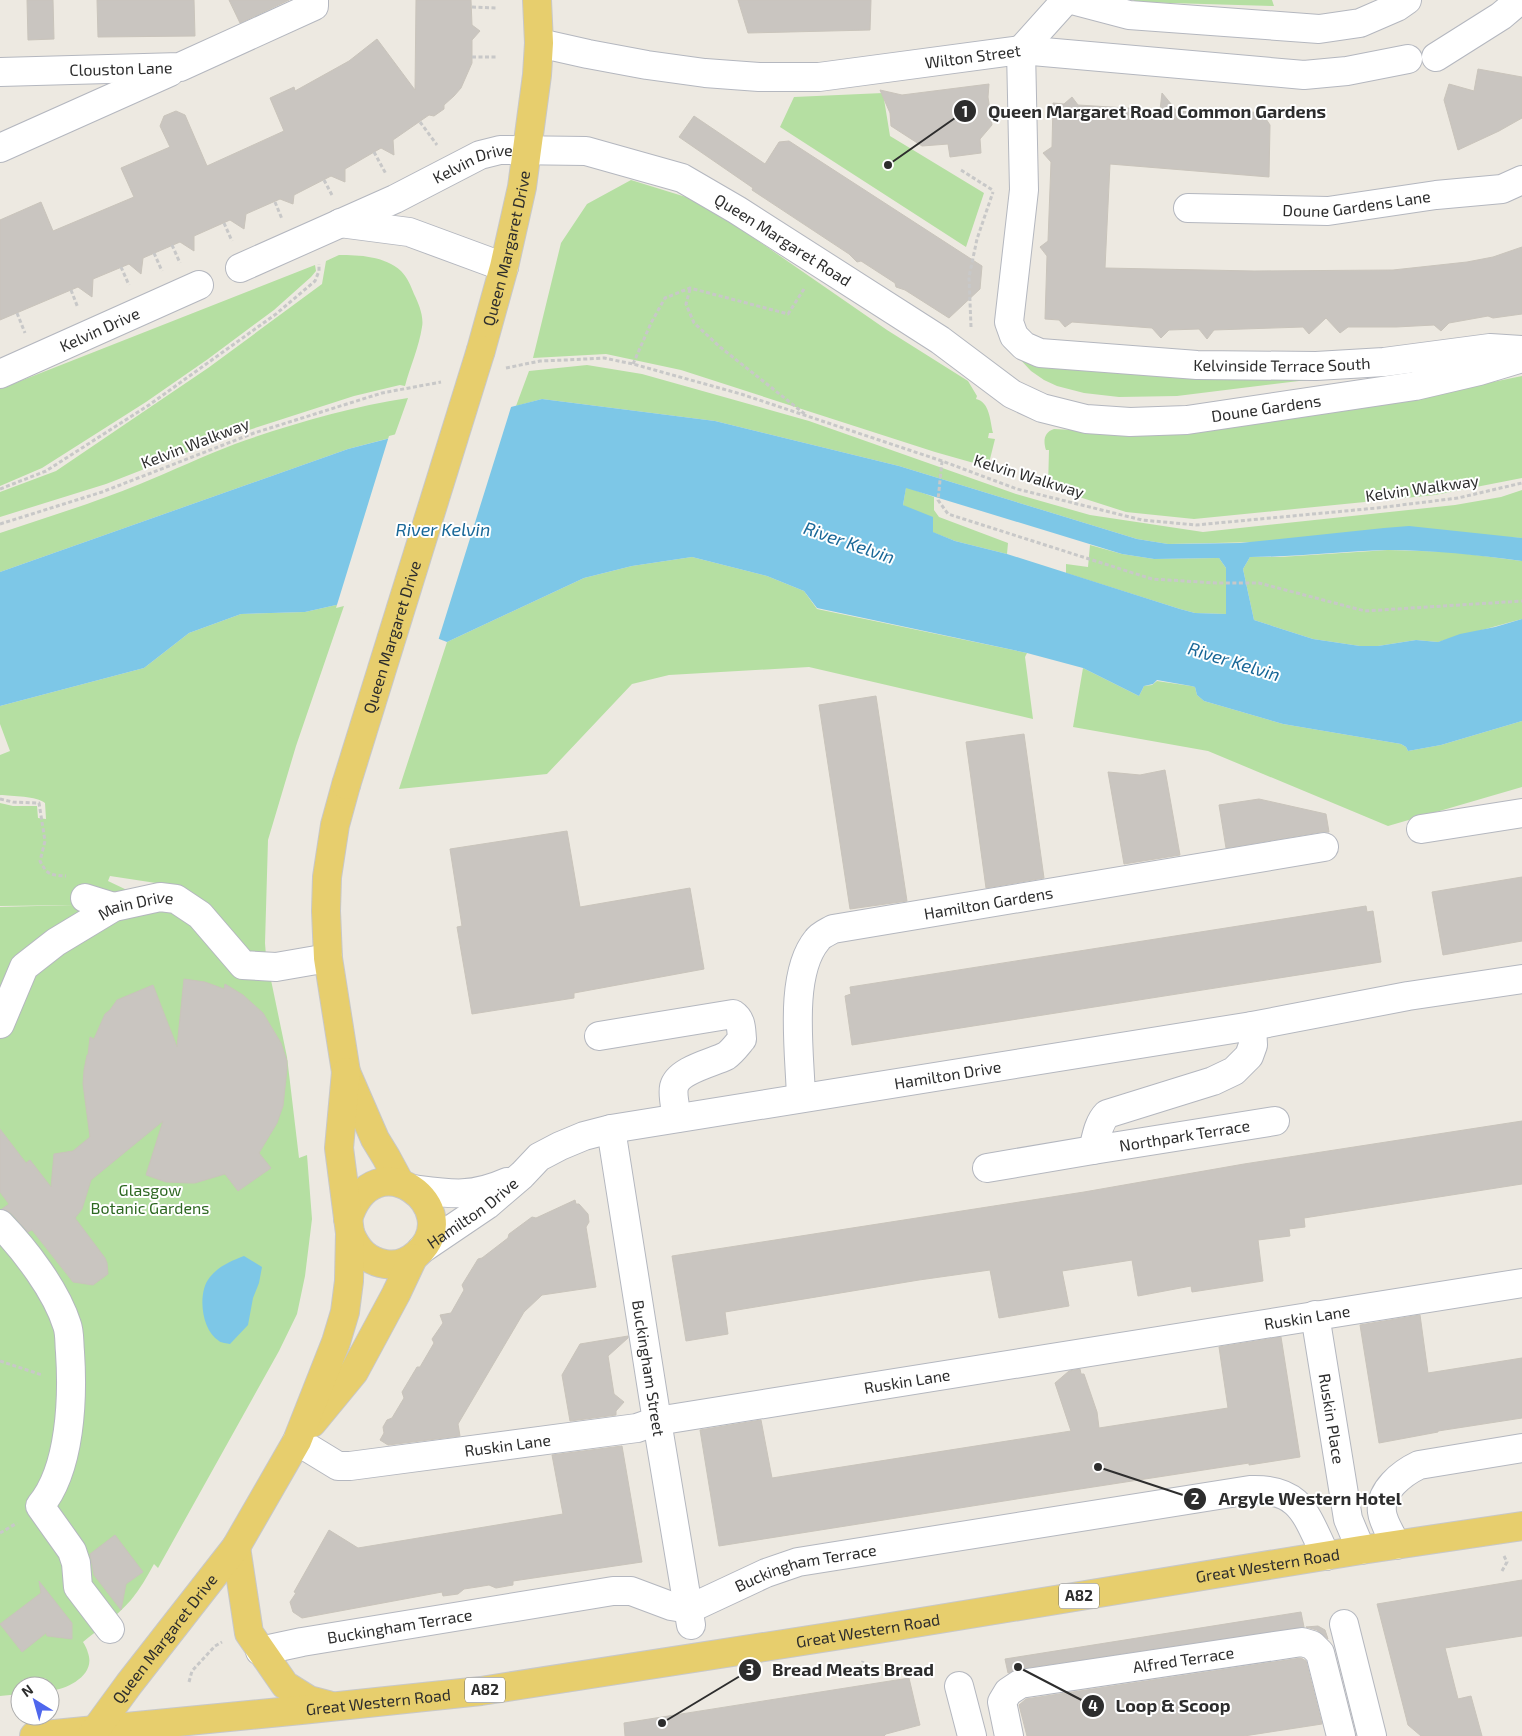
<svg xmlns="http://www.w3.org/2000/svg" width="1522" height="1736" font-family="'Exo 2',sans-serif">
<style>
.green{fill:#b5dfa2;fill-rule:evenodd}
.water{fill:#7dc7e7;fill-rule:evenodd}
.pier{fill:#ede9e1}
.building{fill:#c9c5c0;stroke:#c9c4bb}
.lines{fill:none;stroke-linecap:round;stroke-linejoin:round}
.minor-casing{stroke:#b4b7bf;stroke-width:30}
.major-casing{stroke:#c8c8c8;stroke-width:30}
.path{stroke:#c8c8c8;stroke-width:3;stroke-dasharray:4 2.5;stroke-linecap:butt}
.minor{stroke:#fff;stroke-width:28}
.major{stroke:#e7ce6d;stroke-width:28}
.major-bridge-casing{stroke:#c8c8c8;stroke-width:30;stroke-linecap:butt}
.major-bridge{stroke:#e7ce6d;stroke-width:28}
.labels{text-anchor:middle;stroke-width:4;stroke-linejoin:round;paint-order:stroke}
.shield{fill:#fff;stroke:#6c6c6c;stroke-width:1}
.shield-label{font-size:15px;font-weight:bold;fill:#2d2d2d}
.street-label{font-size:16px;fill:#2d2d2d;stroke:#fff}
.park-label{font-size:16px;fill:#2d6721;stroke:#fff}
.water-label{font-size:18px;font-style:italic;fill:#186797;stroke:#fff}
.leader{fill:none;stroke:#2d2d2d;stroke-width:2}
.callout-dot{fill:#2d2d2d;stroke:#fff;stroke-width:2}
.mark-label{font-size:15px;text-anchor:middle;font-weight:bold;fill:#fff}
.callout-label{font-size:18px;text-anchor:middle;font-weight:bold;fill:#2d2d2d;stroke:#fff;stroke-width:4;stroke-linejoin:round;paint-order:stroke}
</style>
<rect width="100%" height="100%" fill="#ede9e1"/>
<path class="green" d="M1133,0h139l2,6 -138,-4z
M883,93l7,43 94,57 -18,54 -186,-120 14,-30z
M631,180l71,22 185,128 81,51 9,15 -1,3c14,3 14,22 17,34h-4l-1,5 7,1 -7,28 -53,-15 -254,-82 -75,-16 -73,4 28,-115 26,-39z
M339,255c20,0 46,1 62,16 6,6 10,15 13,23 5,10 10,23 8,33 -3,20 -12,40 -17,59l-5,-1 -46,11 -130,42 -118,46 -106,33v-25l56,-21 152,-103 114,-84 4,-23z
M315,265l1,6 -5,6 -37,33 -66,49 -62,43 -104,66 -42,18v-97z
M1016,355l324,21 -163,20 -58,1 -35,-4 -27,-7 -13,-6 -13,-9z
M587,365l55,9 167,47 207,73 74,21 113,17 252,-27 46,-8 21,-7v48l-18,-1 -336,7 -31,-5 -238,-73 -184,-45 -173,-22 -26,7 13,-35z
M1522,376v102l-87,17 -241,24 -68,-7 -78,-25 1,-37h-3c-3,-9 -2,-18 8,-21l93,5 75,-5 159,-24z
M408,398l-14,39 -46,12 -348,123v-39c47,-16 94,-30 140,-49 32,-13 63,-28 95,-40 56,-20 115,-37 173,-46z
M906,487l28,10v13l5,7 69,26 -1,11 -52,-13 -23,-9 -29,-27z
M1090,545l32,9 32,5 65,-1 7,10v46l-31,-1 -15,-4 -114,-36v-9l22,3z
M1388,550l64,2 70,9v58l-84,23 -22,-2 -38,6h-18l-47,-7 -59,-19 -11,-51 7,-12h30z
M692,557l75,19 37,15 13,18 210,44 -2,4 8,62 -224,-52 -140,8 -37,9 -85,90 -148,15 48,-147 137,-64 48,-12z
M345,603l-49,143 -28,94 -3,103 1,13 21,101 12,101 8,-3 5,64 -7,57 -8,38 -18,37 -121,217 -4,-4c-7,13 -14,25 -23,36 -14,16 -32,29 -48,42 2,3 4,7 5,11 8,22 -20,36 -38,38v-5h-30v8l-20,2v-789l74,-2 -74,1v-103l13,3h24l1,12 8,1 -1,-16c-8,-7 -33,-7 -45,-8v-40l10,-4 -10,-27v-18l144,-38 45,-35 52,-19 64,-2zM110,876l46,7v1l-27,7 -21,-10z
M1083,668l56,28 5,-10 8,-1 5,-4 34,5 4,1 2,8 7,6 79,23 118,20 5,3 2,4 33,-6 81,-24v66l-134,39 -180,-75 -135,-24z"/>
<path class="water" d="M542,399l173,22 184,45 238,73 31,5 72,-1 144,-15 25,-2 113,12v23c-45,-6 -89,-11 -134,-11 -46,1 -92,7 -138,7l-7,12 11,51 59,19 47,7h18l38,-6 22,2 22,-8 35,-7 27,-8v102l-81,24 -33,6 -2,-4 -5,-3 -118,-20 -79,-23 -7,-6 -2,-8 -4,-1 -34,-6 -4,4 -9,2 -5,10 -56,-28 -56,-15 -210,-45 -13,-17 -37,-15 -75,-19 -60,9 -48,12 -137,64 -102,-39 -40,9 -64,2 -52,19 -45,35 -144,38v-134l348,-123zM906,488l216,66 32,5 65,-1 7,10v46l-31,-1 -15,-4 -173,-55 -52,-13 -22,-9v-15l-30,-12z
M244,1256l18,11 -3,16 -6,15 -5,27 -18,19c-3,-1 -9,-1 -11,-3 -18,-11 -22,-49 -9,-64 9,-11 21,-16 34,-21z"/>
<path class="pier" d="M512,404l-74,237 -94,-35 -8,2 53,-172z"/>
<path class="building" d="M27,0h26l1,39 -26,1z
M97,0h97l1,36 -97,1z
M229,0h60l-49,23z
M416,0h55l1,25 8,6 -8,9v23l-11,25 -7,8 -10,9v4l-10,7 -5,-1 -36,25 1,15 -13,-7 -36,21v13l-14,-6 -37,19 -1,9 -13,-5 -34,15 -2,15 -14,-9 -36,16v15l-14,-9 -37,16 -2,16 -12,-10 -36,15 -1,18 -14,-10 -78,33v-100l41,-18 12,29 81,-34 -13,-29 49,-21 -10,-21 4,-10 12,-5 9,4 22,51 77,-35 -14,-33 24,-11 1,4 54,-30 28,-22 38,51z
M738,0h133l-1,30 -122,3z
M1478,69l44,8v41l-23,13 -41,19 -14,-50 5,-16 25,7z
M989,84l-1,13 4,28 -12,14 1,14 -31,4 -2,-13 -26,2 -31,-20 -1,-13 -10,-23 22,5z
M1162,93l15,18 72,4 3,-3 10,1 8,12 -1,52 -159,-13 -5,104 149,3 139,-1 74,-8 26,-5 29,-10v67l-29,4 -5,-2 -39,7 -8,8 -7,-6 -38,2h-48l-8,6 -14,-15 -17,16 -6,-7 -89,3 -7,9 -8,-10 -30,1 -8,8 -9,-10 -80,-6 -7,5 -6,-7 -14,-1 2,-63 -7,-9 8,-6 3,-79 -8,-9 9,-6 1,-44 11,1 8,-7 6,8 82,5z
M694,116l71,48 14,-22 10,-1 193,125 -2,23 -31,29 -44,-28 -9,-3 -1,-4 -34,-22 -4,1 -8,-8 -97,-64 1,-2 -74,-51z
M876,696l31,205 -57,8 -31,-204z
M1024,734l20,144 -58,10 -20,-146z
M1165,770l15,85 -56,9 -16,-92 32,3z
M1259,799l67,15 3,18h-8l-95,16 -7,-43z
M567,831l13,76 110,-19 14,81 -130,24v5l-102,16 -15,-87 5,-1 -12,-77z
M1522,877v64l-79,14 -11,-63z
M1366,906l1,6 6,-1 8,51 -529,83 -7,-49 6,-2 -1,-7z
M184,979l21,3 19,7 1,-5 18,11 20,18 18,30 6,18v8l-4,37 -6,17 -18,30 12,15 -33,23 -13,-17 -30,9h-7l-22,-1 -20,-7 17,-54 -72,59 -9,29 -7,9 30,40 2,5 1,11 -15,11 -20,-3 -41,-52 -4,2 -17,-19 -9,-4 7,-5 -9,-12v-63l26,34 4,-3 21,27 3,-33 19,-3 17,-14 -7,-53 1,-14 3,-15h1l2,-18 4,2 11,-25 5,-4 7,-10 36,-15 24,62z
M1522,1121v63l-218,34 1,9 -16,2 1,7 -32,4 5,41 -71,11 -1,-6 -53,10 -6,-36 -70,11 7,35 -70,12 -9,-48 -71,10 -194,32 3,22 -42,7 -14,-85 412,-64 160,-28z
M575,1200l1,4h3l9,10 1,8 -3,5 10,60 -54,8 -18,17 -66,112 2,12 -72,9 -8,-5 4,-7 -1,-6 4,-7 5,-2 12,-20 -2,-6 15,-25h3l14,-24 -2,-4 11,-16 -3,-8 11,-2 13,-23 -2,-5 16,-26 4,-1 26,-20 1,-4 23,-17 4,1z
M1420,1315l8,58 94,-15v60l-84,13v1l-59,11 -19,-118z
M628,1336v2l-20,18 6,38 10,8 -8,9v4l-46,6 -8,-46 18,-31z
M1281,1337l19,120 -51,8v-2l-169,26 -361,57 -19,-116 61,-10 11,58 299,-47 -16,-48 14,-12 11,-2 1,5h3l13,38 2,16 129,-20 -9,-61z
M622,1446l20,116 -129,19v4l-17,3 -7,-3 -12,2 -13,2 -6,5 -15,2 -1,-4 -140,26 -9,-6 -3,-10 6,-9 -2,-1 35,-62 29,18 205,-34 -11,-59z
M115,1535l28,37 -17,12 -5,26 -27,-35 -4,-21z
M1522,1580v56l-77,12 13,51 13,-3 11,40h-61l-13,-11 -31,-121z
M39,1581l33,42v16l-25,-3 -1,-3 -24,19 -22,-28 41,-31z
M1301,1612l3,15 -286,42 -10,4 -3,-14z
M1318,1626l7,4 3,9 -11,-9 -11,-3z
M1301,1658l5,3 16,63 -78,12h-217l-8,-31 7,-6z
M909,1678l11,47 -34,9 -2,2h-259l-1,-13z"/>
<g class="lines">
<g class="minor-casing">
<g id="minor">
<path id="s1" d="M1066,0l-45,50 3,140 -15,132 5,14 10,10 16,7 157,12 119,1 68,-4 106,-14 32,2"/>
<path d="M1072,0l57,15 190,14 41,-6 37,-16 10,-7"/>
<path id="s2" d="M539,43l49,11 59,11 58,8 54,4h60l202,-27 283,25 43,-4 61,-12"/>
<path d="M1436,57l65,-41 19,-16"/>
<path id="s3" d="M0,72l180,-5 134,-61v-6"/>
<path d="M0,148l170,-76"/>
<path id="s4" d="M1188,208l140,3 108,-16 66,-6 20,-9"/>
<path d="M340,223l69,9 95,35"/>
<path id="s5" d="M240,268l155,-69 85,-44 20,-5 86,1 96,27 55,32 203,130 72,54 30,14 44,11 44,3 57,-2 228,-34 64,-15 43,-13"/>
<path id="s6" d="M0,374l199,-89"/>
<path d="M1421,829l101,-16"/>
<path d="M85,898l29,9"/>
<path id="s7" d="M0,1024l24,-57 32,-25 58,-35 46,-10 16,2 24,16 43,50 33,2 52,-9"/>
<path id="s8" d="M1252,1026l1,19 -4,11 -15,15 -21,10 -106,33c-9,9 -11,24 -14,36l182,-29"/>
<path d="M599,1036l134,-22c9,6 8,15 9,25 -5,6 -10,13 -16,17 -14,7 -48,14 -52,31 -2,9 2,22 3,31"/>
<path id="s9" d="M801,1098c-1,-44 -13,-123 16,-158 3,-5 11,-8 16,-11l491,-82"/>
<path id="s10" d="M611,1129l46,292 34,204"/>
<path d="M987,1168l106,-18"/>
<path d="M413,1189c37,5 58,9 94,-7"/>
<path d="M0,1224c25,26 56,66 67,101 3,8 2,18 3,27 3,45 1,117 -30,154l32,45 4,12 2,24 32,42"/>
<path id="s11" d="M422,1249l65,-44 35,-30 17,-18 21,-11 24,-10 27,-7 641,-103 156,-30 114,-17"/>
<path id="s12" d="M1315,1315l33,204 13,31"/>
<path id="s13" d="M297,1441l41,25h12l287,-38 20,-7 865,-138"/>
<path d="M1396,1545c-4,-10 -13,-22 -14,-33 -3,-21 20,-39 37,-47l103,-17"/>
<path d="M1344,1624l28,112"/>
<path id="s14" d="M260,1651l42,-9 311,-51h18l40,15 18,3 77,-36 32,-11 452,-72c52,-2 56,26 76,66"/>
<path d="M959,1686l13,50"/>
<path id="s15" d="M1009,1736l-7,-34 6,-10 12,-8 282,-42 10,3 8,8 21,83"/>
</g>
</g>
<g class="major-casing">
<g id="major">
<path id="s16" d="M481,350l23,-83 18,-80 15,-112 2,-32 -2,-43"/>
<path d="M346,785l-11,40 -8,52 -1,34 2,47 18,114 29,67 11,18 14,26"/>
<path d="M348,1219c26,-82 120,-10 69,35 -9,8 -21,12 -32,10 -18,-3 -28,-14 -35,-31"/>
<path d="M312,1423l42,-51 42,-78 17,-36"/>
<path d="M236,1547l13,86 36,52 24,15 19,5"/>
<path id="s17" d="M34,1736l267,-26 180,-19 373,-58 507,-83 161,-24"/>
<path id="s18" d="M91,1736l38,-52 107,-137 61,-106 39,-99 9,-30 4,-31 1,-48 -11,-85 7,-76"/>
</g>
</g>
<path class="path" d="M472,7l26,1
M472,57h24
M420,122l17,23
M374,152l12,22
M961,170l33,21
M324,180l9,17
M275,202l7,17
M224,223l8,18
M172,245l8,18
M154,253l8,18
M121,267l8,18
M690,289l-4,15 8,19 26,24 86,68
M71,290l7,18
M17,313l8,20
M971,327l-2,-50 8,-38 16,-47
M633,364l18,-41 14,-25 25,-10 98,26 16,-25
M506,368l34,-7 27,-1 37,-2 29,6 108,30 201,67 75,28 125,31 54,5 181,-17 81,-10 64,-15
M942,461l-4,39 10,14 204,65 64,4h43l106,28 157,-10
M0,489l46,-18 103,-66 127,-91 39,-33 4,-10v-7
M0,524l102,-32 152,-59 128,-40 59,-11
M0,799l13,3 26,1 6,38 -5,20c7,14 11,14 26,15
M0,1361l42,14
M0,1533l17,-10
M1502,1571l5,-9 -3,-6
M859,1675l4,-14
M189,1682l3,-11 23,-25 7,-4"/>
<use href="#minor" class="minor"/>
<use href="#major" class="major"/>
<g class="major-bridge-casing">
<g id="major-bridge">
<path id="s19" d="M346,785l135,-435"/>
</g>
</g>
<use href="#major-bridge" class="major-bridge"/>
</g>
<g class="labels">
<g class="shield">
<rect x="1059" y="1583.5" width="40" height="25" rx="4"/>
<rect x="465" y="1677.5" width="40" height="25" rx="4"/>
</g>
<g class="shield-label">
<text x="1079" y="1601">A82</text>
<text x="485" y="1695">A82</text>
</g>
<g class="street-label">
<text dy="6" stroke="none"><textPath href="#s2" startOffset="438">Wilton Street</textPath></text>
<text dy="6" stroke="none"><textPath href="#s3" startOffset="121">Clouston Lane</textPath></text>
<text dy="6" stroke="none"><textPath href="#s5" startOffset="256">Kelvin Drive</textPath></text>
<text dy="6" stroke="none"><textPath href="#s4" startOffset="169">Doune Gardens Lane</textPath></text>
<text dy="6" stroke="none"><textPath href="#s5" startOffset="590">Queen Margaret Road</textPath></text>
<text dy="6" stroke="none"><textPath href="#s16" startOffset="105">Queen Margaret Drive</textPath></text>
<text dy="6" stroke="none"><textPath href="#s6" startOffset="109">Kelvin Drive</textPath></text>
<text dy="6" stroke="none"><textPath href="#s1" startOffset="629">Kelvinside Terrace South</textPath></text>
<text dy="6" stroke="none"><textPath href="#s5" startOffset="1126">Doune Gardens</textPath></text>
<text transform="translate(195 443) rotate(-21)" y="6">Kelvin Walkway</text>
<text transform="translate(1029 476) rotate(17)" y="6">Kelvin Walkway</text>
<text transform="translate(1422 488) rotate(-8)" y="6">Kelvin Walkway</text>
<text dy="6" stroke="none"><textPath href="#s19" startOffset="155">Queen Margaret Drive</textPath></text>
<text dy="6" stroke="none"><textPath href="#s9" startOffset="339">Hamilton Gardens</textPath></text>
<text dy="6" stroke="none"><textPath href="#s7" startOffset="192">Main Drive</textPath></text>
<text dy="6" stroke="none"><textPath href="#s11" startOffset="568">Hamilton Drive</textPath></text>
<text dy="6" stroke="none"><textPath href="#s8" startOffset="318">Northpark Terrace</textPath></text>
<text dy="6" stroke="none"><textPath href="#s11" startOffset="62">Hamilton Drive</textPath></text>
<text dy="6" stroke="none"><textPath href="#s13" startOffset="1029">Ruskin Lane</textPath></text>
<text dy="6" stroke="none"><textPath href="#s10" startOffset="242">Buckingham Street</textPath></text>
<text dy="6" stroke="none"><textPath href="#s13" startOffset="624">Ruskin Lane</textPath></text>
<text dy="6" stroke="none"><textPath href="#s12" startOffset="105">Ruskin Place</textPath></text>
<text dy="6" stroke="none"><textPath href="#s13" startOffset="219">Ruskin Lane</textPath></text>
<text dy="6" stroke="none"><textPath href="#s17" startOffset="1246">Great Western Road</textPath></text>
<text dy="6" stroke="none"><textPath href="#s14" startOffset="562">Buckingham Terrace</textPath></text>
<text dy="6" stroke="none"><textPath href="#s14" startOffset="142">Buckingham Terrace</textPath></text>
<text dy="6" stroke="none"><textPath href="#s17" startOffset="841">Great Western Road</textPath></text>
<text dy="6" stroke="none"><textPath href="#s18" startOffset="122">Queen Margaret Drive</textPath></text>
<text dy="6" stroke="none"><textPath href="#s15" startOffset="226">Alfred Terrace</textPath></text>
<text dy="6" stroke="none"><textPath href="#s17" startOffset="346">Great Western Road</textPath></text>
</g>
<g class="park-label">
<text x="150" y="1196">Glasgow<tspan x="150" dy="18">Botanic Gardens</tspan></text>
</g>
<g class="water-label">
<text x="443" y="536">River Kelvin</text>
<text transform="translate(849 543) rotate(19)" y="6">River Kelvin</text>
<text transform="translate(1234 662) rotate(17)" y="6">River Kelvin</text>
</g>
</g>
<path class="leader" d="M888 165L965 111M1098 1467L1195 1499M662 1723L750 1670M1018 1667L1093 1706"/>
<g class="callout-dot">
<circle cx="888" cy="165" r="5"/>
<circle cx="1098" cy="1467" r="5"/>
<circle cx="662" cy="1723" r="5"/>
<circle cx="1018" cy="1667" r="5"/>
<circle cx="965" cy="111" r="12"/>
<circle cx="1195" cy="1499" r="12"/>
<circle cx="750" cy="1670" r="12"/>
<circle cx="1093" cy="1706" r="12"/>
</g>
<g class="mark-label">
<text x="965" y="117">1</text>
<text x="1195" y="1504">2</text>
<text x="750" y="1675">3</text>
<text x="1093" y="1711">4</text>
</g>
<g class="callout-label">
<text x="1157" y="118">Queen Margaret Road Common Gardens</text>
<text x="1310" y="1505">Argyle Western Hotel</text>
<text x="853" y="1676">Bread Meats Bread</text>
<text x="1173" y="1712">Loop &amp; Scoop</text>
</g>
<g transform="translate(35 1701) rotate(323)"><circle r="24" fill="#ffffff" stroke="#ababab"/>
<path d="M0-4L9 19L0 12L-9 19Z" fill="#4f67ed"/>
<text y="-8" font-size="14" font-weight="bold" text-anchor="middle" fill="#2d2d2d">N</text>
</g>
</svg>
